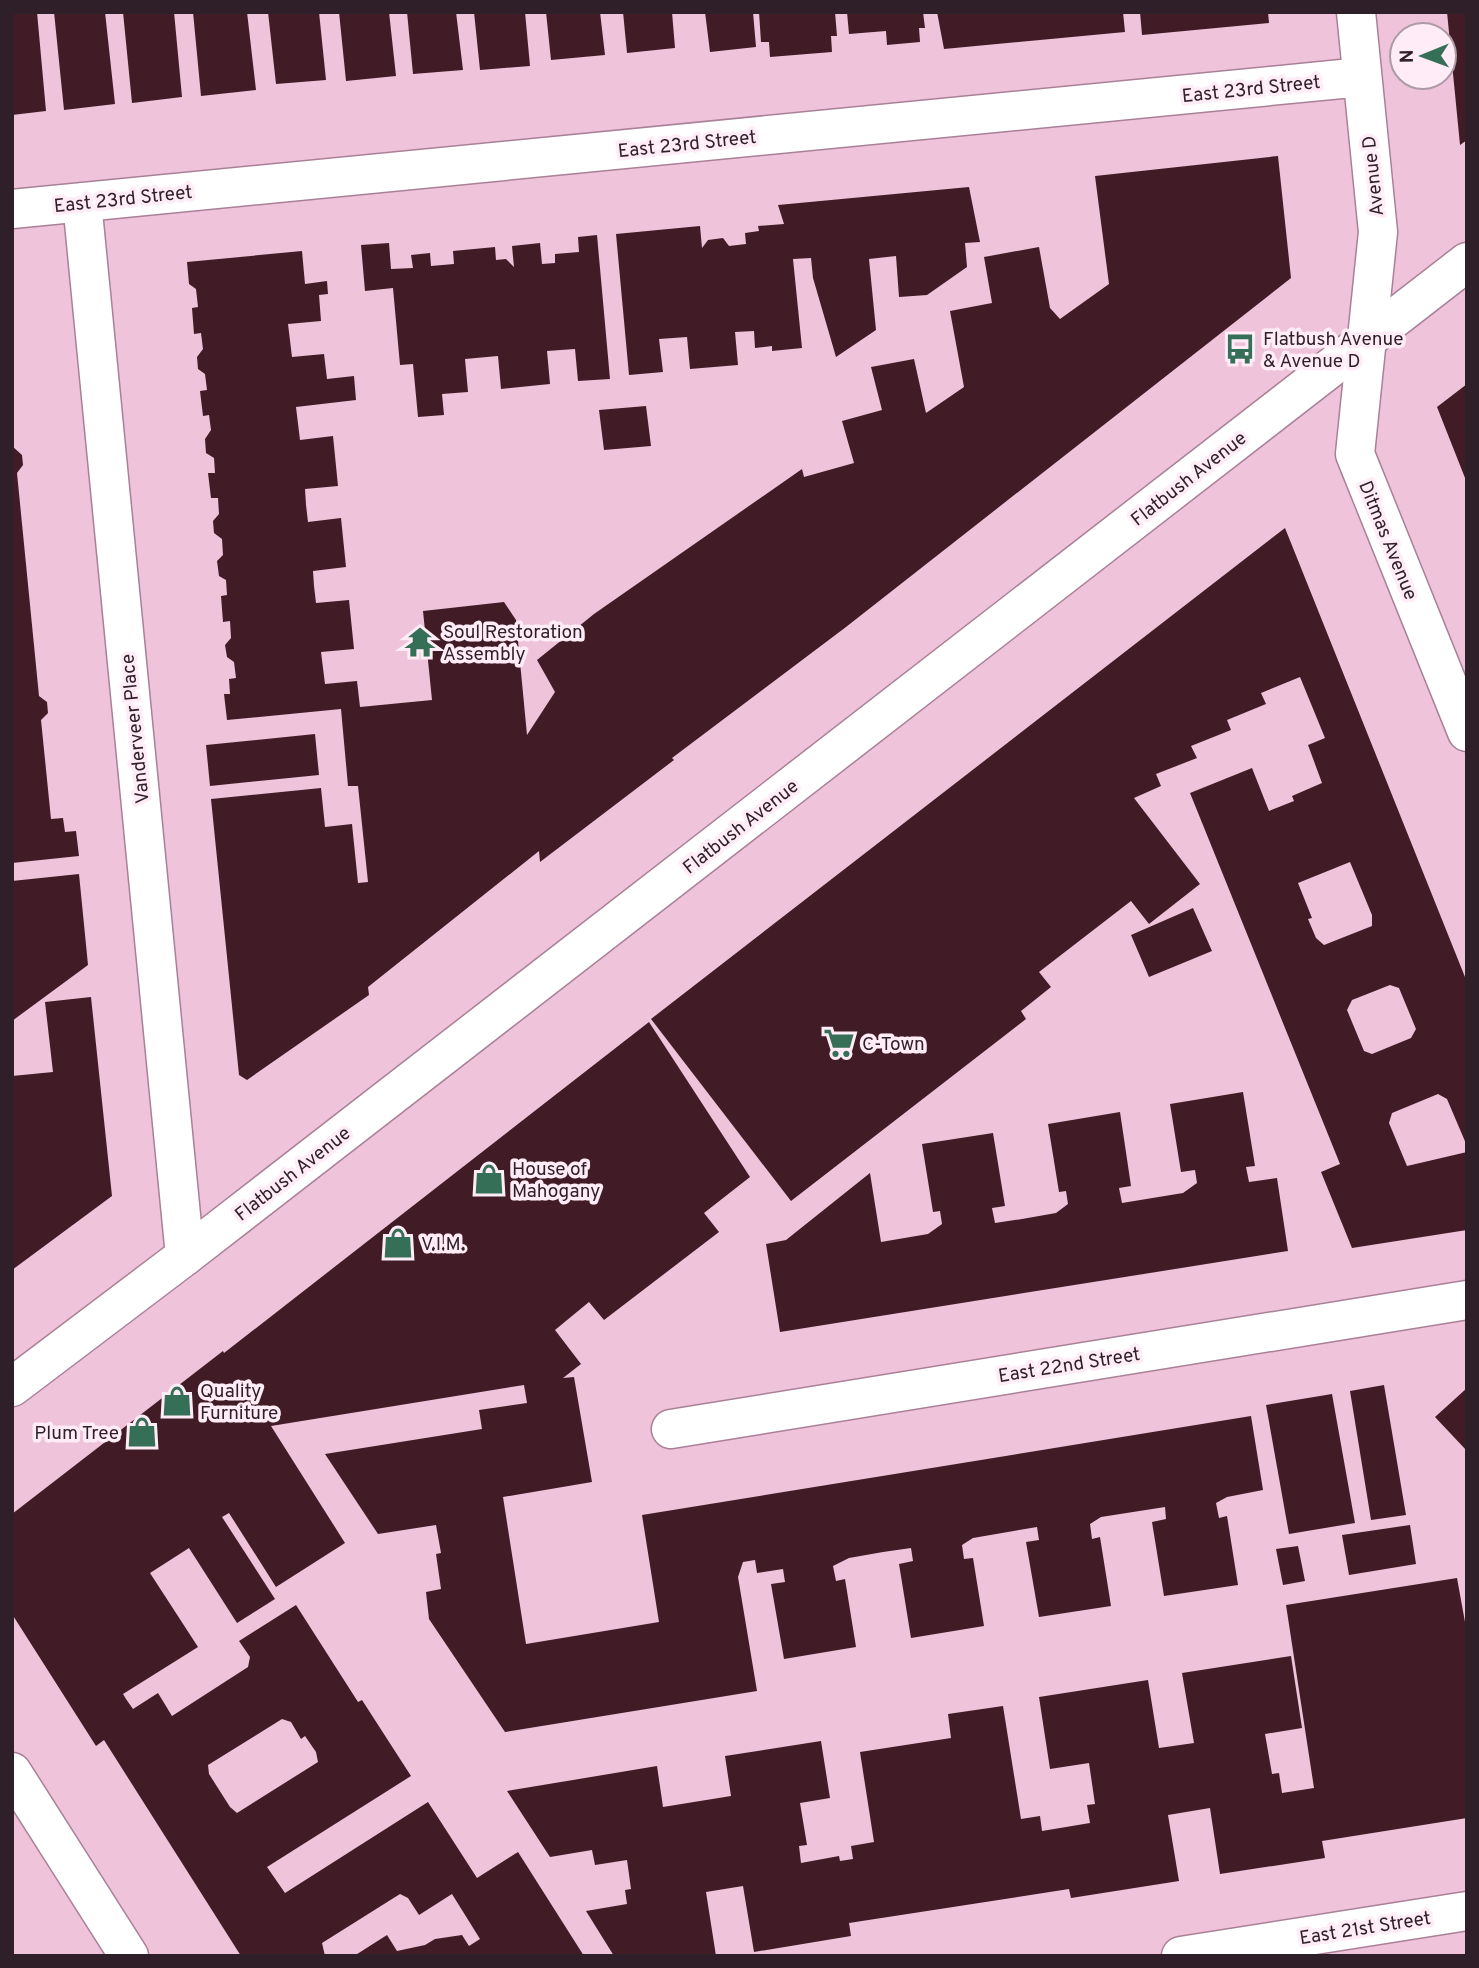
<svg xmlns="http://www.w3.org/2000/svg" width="1479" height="1968" font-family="Overpass,sans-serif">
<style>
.building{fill:#411c26;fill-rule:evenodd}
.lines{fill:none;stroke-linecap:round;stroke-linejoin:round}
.street-casing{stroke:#a98197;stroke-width:41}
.primary-casing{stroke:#a98197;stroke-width:41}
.street{stroke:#fff;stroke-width:38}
.primary{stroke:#fff;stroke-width:38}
.labels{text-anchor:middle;stroke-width:7;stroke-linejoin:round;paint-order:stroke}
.street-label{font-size:19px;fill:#2f1f28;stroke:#ffecf6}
.poi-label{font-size:19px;fill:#2f1f28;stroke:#ffecf6;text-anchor:start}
</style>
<rect width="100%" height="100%" fill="#efc3da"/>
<path class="building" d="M12,12h25l9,99 -34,4z
M54,12h51l10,92 -51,6z
M123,12h51l8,85 -50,6z
M193,12h54l9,78 -55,6z
M268,12h51l7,68 -50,4z
M339,12h50l7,64 -50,5z
M407,12h49l7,58 -50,4z
M474,12h51l5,54 -50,4z
M546,12h54l5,43 -54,5z
M623,12h49l3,36 -48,5z
M705,12h48l3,35 -46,5z
M759,12h76l2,24h-6l1,16 -62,5 -1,-15h-8z
M847,12h76l2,16h-6l1,14 -33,3 -1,-14 -37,3z
M937,12h186l2,20 -181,17z
M1140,12h128l1,11 -127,12z
M1447,12h20v128l-7,5z
M1278,156l13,122 -445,349 -174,131 2,2 -134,102 -1,-11 -171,136 1,8 -122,85 -8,-5 -28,-276 110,-11 4,39 27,-3 6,59 10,-1 -10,-96h-10l-7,-77 -114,11 -3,-26h6l-1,-15 7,-1 -2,-16 -7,-5 -2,-12 6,-7 -1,-17 -7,1 -2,-26 6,-1 -1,-15 -7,-4 -2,-15 6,-6 -1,-16 -8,-6 -1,-12 6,-7 -1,-16h-7l-3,-25h7l-1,-15 -8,-5 -1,-14 6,-9 -2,-15 -6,1 -3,-25 7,-1 -2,-16 -7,-5 -1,-12 6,-8 -2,-16 -7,1 -2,-26 6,-1 -2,-18 -7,-5 -2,-22 115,-11 3,33 22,-3 1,13 -9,1 2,26 -33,3 4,33 32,-3 3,25 27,-3 2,24 -60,7 4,33 33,-4 5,50 -33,3 1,16 2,17 33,-4 5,49 -33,4 1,15 2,17 33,-3 5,49 -33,3 4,32 32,-3 3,26 72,-7 -9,-89 81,-9 12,18 11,115 28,-43 -18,-32 57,-46 208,-145 2,8 50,-14 -12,-42 40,-11 -11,-43 43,-8 12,54 38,-26 -14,-76 42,-8 -8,-46 55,-10 11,61 10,11 49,-35 -14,-108z
M969,187l11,55 -15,1 2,24 -40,28 -28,2 -3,-41 -27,3 7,71 -40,27 -23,-79 -2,-20 -18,1 9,89 -30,3v-5l-17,2 -1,-17 -19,1 3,33 -48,4 -3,-32 -28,2 4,33 -34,3 -13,-141 84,-8 2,22 6,-8 15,-2 6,8 17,-2 -1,-11 14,-2 -1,-5 26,-2 -6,-19z
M597,235l13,144 -32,2 -3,-32 -28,2 3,33 -49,5 -3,-33 -33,3 3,33 -26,2 2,21 -26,2 -5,-53 -13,1 -7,-77 -28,3 -4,-46 28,-2 2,26 22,-1 -2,-13 19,-2 1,13 23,-2 -1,-13 42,-4 1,13 10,-1 8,8 -2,-21 28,-3 2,21 13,-1v-9l24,-2 -1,-15z
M1467,384v99l-30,-76z
M646,406l5,40 -47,4 -5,-40z
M12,446l10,9 1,10 -6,8 22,223 8,6 1,11 -7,7 10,99 12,-1 2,14 11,-1 3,25 -67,7z
M1285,528l182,454v164l-20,-47 -9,-5 -46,19 -3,10 18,43 60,-14v78l-115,18 -31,-76 19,-8 -150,-371 62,-25 17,43 25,-10 -2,-5 30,-13 -14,-38 17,-7 -25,-61 -39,16 5,11 -39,16 4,10 -40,16 6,12 -41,16 5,12 -27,12 66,86 -51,40 -18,-23 -92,71 12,15 -30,24 5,8 -235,182 -140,-182zM1350,862l22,53v11l-48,19 -8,-7 -8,-19 4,-1 -14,-35zM1390,985l9,3 17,41 -5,9 -39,16 -8,-3 -17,-41 5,-10z
M315,734l4,41 -109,11 -4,-41z
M79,874l9,91 -76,56v-140z
M1193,908l19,43 -63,26 -18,-42z
M91,997l21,199 -100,74v-194l41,-4 -8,-70z
M649,1022l101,155 -46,36 15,19 -115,88 -15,-18 -34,28 26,34 -18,14 11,-1 18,105 -89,15 23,147 133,-22 -17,-107 609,-99 12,74 -36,7 -11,6 3,15 8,-2 11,69 -74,11 -12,-74 14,-3 -1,-12 -64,10 -11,7 2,15 8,-2 11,69 -72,11 -13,-75 13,-2 -2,-13 -64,11 -11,7 2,14 9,-1 11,68 -73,12 -12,-74 14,-3 -2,-13 -28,4 -34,6 -16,8 3,15 9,-2 11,68 -72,12 -13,-75 14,-2 -2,-13 -26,4 -2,-13 -12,2 -5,15 19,114 -252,41 -76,-113 -3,-27 15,-3 -5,-35 5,-1 -5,-28 -58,9 -53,-80 157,-25 -3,-19 48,-7 -3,-18 -253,41 74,117 -69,44 -47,-74 -7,4 53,82 -38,24 -48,-75 -39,25 48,74 -75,47 3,5 7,10 25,-16 14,23 76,-49 2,-10 -11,-16 57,-36 62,97 4,-2 49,76 -144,91 18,26 143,-91 49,76 41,-26 66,104h-230l33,-21 10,16 28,-6 10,-6 27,-4 7,11 11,-7 -28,-45 -33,21 -11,-17 -8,-4 -78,49 3,13h-84l-137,-216 -8,6 -84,-132v-100l211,-163 1,2zM282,1719l9,3 10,17 4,-3 11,16 2,10 -81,51 -7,-6 -21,-33 -1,-9z
M1243,1092l12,74 -9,1 3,15 28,-4 11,73 -508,81 -14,-88 20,-4 84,-67 11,69 47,-8 14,-10 -2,-13 -7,1 -11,-68 71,-11 12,73 -13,2 3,15 27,-4 34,-6 12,-9 -2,-13 -7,1 -11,-68 72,-12 11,74 -12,2 3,15 61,-10 14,-10 -2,-13 -14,2 -11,-68z
M1384,1385l22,130 -35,5 -21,-129z
M1467,1388v63l-32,-34z
M1332,1394l23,129 -66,11 -23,-129z
M1410,1525l6,39 -67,11 -7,-40z
M1298,1546l7,35 -22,4 -7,-36z
M1457,1578l8,44 2,-1v197l-145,23 3,17 -105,16 -10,-66 -42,7 11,66 -108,17 -2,-9 -220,34 2,13 -97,16 -11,-66 -37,6 10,64h-102l-28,-45 41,-7 -2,-14 6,-1 -4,-29 -32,5 -3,-15 -42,7 -43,-66 150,-25 6,41 68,-11 -6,-40 96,-15 9,57 -30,5 7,42 -8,1 2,17 38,-7 1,5 13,-2 -2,-13 23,-4 -14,-90 91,-14 -3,-24 55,-8 18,113 19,-3 2,15 48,-8 -3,-18 8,-1 -6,-41 -39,6 -11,-72 109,-17 11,68 35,-5 -12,-70 109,-17 11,72 -37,6 7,40 7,-1 3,20 32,-5 -28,-183z"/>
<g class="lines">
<g class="street-casing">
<path id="street" d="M1356,12l22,220 -23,222 112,278
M82,202l103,1054
M12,209l1350,-132
M671,1429l796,-129
M12,1772l117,184
M1181,1956l286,-45"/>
</g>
<g class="primary-casing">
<path id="primary" d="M12,1387l173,-131 1282,-994"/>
</g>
<use href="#street" class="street"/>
<use href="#primary" class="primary"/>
</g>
<defs>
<g id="bus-bare" transform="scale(2.415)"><path d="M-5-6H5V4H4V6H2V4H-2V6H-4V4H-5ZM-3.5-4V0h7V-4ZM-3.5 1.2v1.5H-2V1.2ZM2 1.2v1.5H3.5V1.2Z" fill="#356f58" stroke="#ffecf6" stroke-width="2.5" paint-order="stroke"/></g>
<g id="temple-bare" transform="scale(2.415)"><path d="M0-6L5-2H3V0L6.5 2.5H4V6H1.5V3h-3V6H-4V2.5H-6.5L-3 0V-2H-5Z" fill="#356f58" stroke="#ffecf6" stroke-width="2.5" paint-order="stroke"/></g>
<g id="supermarket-bare" transform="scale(2.415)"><path d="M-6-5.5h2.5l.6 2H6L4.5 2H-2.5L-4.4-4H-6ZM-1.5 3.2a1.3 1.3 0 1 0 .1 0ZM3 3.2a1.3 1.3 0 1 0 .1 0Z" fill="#356f58" stroke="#ffecf6" stroke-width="2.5" paint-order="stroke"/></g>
<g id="shop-bare" transform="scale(2.415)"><path d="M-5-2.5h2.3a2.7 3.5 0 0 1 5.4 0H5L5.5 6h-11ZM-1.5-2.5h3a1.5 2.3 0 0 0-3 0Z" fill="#356f58" stroke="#ffecf6" stroke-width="2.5" paint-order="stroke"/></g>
</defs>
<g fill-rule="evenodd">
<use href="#bus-bare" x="1240" y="349"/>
<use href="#temple-bare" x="420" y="642"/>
<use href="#supermarket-bare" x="839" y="1043"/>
<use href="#shop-bare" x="489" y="1179"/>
<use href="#shop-bare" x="398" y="1243"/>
<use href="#shop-bare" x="177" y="1401"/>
<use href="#shop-bare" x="142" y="1432"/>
</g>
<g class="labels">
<g class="street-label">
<text transform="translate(1251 88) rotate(-6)" y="7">East 23rd Street</text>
<text transform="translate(687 143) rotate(-6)" y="7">East 23rd Street</text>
<text transform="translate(1372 176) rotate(-96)" y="7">Avenue D</text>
<text transform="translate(123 198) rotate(-6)" y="7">East 23rd Street</text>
<text transform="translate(1188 478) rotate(-38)" y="7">Flatbush Avenue</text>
<text transform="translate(1389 540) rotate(68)" y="7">Ditmas Avenue</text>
<text transform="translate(134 729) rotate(-96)" y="7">Vanderveer Place</text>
<text transform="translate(740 826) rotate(-38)" y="7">Flatbush Avenue</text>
<text transform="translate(292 1173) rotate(-38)" y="7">Flatbush Avenue</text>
<text transform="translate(1069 1364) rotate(-9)" y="7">East 22nd Street</text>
<text transform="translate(1365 1927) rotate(-9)" y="7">East 21st Street</text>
</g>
<g class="poi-label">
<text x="1263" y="345">Flatbush Avenue<tspan x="1263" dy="22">&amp; Avenue D</tspan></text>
<text x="443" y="638">Soul Restoration<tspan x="443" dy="22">Assembly</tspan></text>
<text x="862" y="1050">C-Town</text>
<text x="512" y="1175">House of<tspan x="512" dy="22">Mahogany</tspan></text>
<text x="421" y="1250">V.I.M.</text>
<text x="200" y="1397">Quality<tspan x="200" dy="22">Furniture</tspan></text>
<text x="119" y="1439" text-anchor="end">Plum Tree</text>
</g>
</g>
<rect width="1479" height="1968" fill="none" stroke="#2f1f28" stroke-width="28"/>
<g transform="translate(1423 56) rotate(269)"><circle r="33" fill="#ffecf6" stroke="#ac9aa4" stroke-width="2"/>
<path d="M0-5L12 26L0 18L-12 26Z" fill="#356f58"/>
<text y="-10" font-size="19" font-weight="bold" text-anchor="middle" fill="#2f1f28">N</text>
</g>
</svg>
